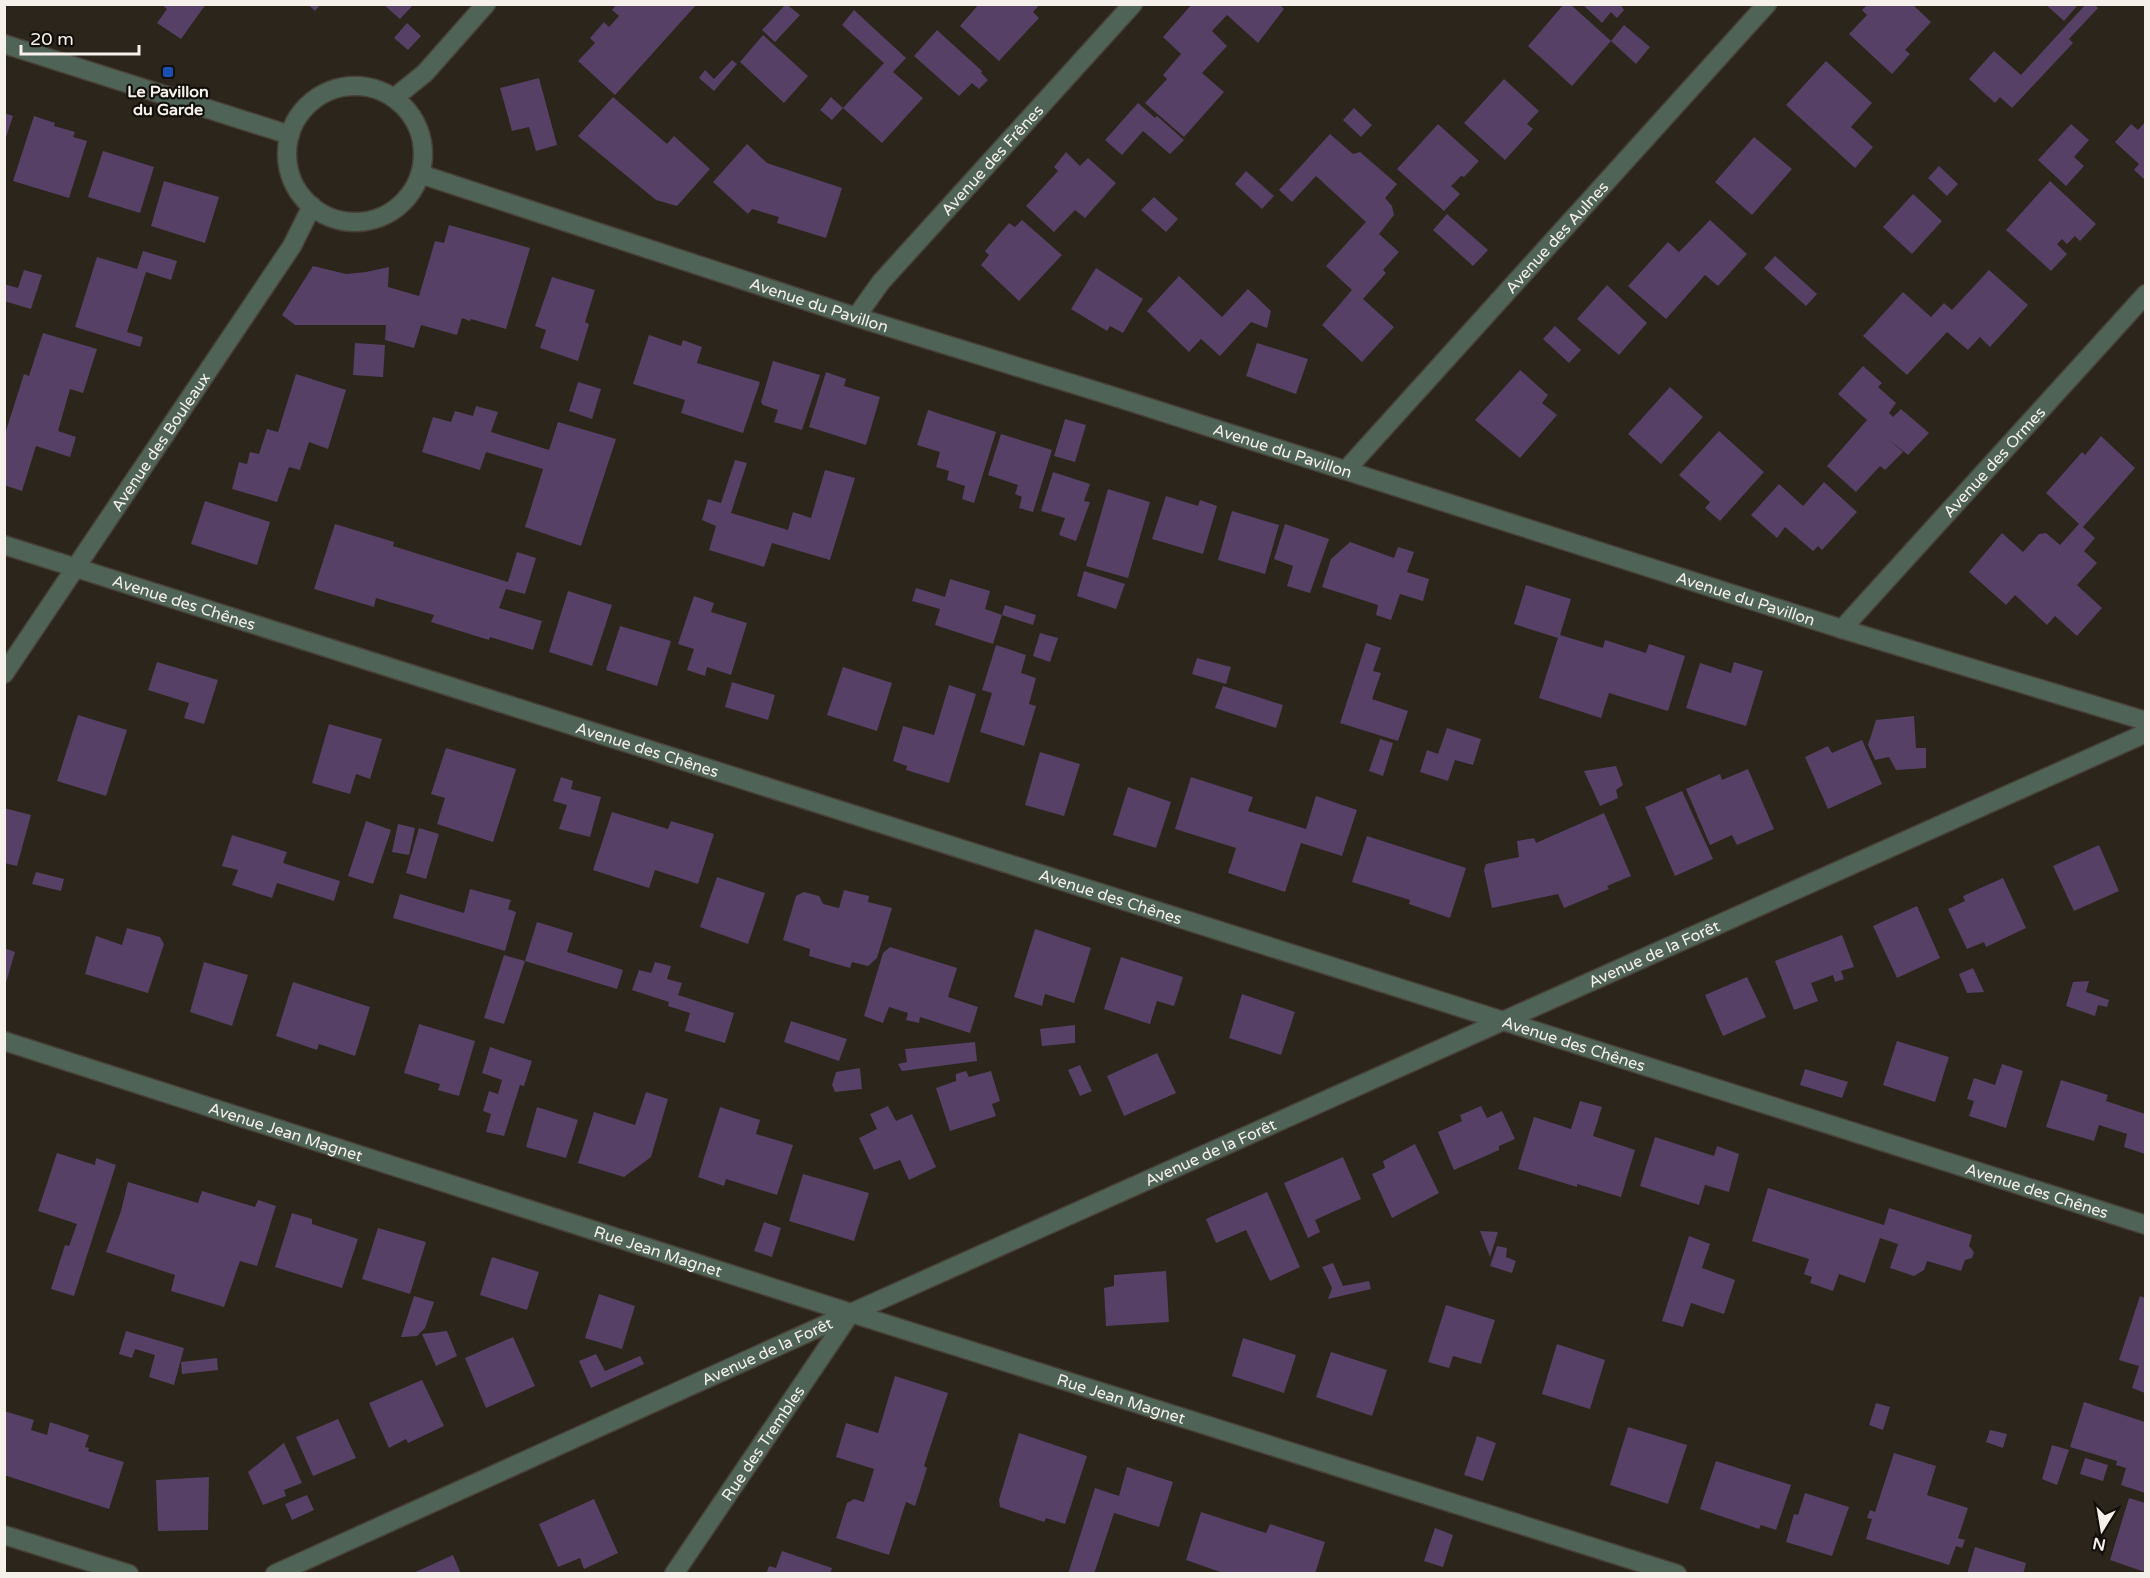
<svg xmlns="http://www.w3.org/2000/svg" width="2150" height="1578" font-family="'Varela Round',sans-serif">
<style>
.building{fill:#564065}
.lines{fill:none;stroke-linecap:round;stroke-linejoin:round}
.street-casing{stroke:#484138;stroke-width:21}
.street{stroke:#506357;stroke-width:18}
.transit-dot{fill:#1a4fb4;stroke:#120f0b;stroke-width:2}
.labels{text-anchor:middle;stroke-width:4.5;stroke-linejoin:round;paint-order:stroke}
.poi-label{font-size:16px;font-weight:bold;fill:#f5f0e9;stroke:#120f0b}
.street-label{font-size:16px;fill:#f5f0e9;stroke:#120f0b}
</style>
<rect width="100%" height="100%" fill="#2c251b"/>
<path class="building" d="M161,4h45l-25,35 -24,-16 10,-14z
M308,4h13l-6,7z
M383,4h31l-14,15z
M617,4h80l-82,91 -37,-34 17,-18 -5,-5 14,-16 5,5 10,-11 -7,-6z
M786,4l14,11 -25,27 -13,-12z
M979,4h61l-7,8 6,6 -40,43 -39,-35z
M1192,4h87l5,5 -26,34 -31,-28 -15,16 15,15 -25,27 22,19 -40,45 -39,-34 22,-24 -4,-4 18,-21 -18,-17z
M1564,4h6l41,37 13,-16 26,22 -14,17 -25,-23 -39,45 -44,-40z
M1582,4h38l4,6 -7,8 -6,-6 -9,11z
M1868,4h44l19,18 -26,28 5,4 -18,20 -43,-40 18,-19 -5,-5z
M2045,4h30l2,2 -13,15z
M2086,4h8l4,4 -29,31 4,4 -61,65 -12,-11 -5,6 -26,-24 25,-28 27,24z
M854,10l52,48 -13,14 30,26 -41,45 -39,-35 41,-45 -42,-38z
M407,23l14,13 -13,14 -14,-12z
M937,30l45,41 -1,2 7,7 -9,9 -7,-6 -13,13 -45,-40z
M763,35l45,41 -24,27 -44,-41z
M732,60l5,4 -23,27 -15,-13 6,-8 9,9z
M1826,61l46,42 -21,24 22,20 -18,21 -69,-63z
M539,78l18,67 -21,6 -7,-24 -17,4 -12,-43z
M1504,79l35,32 -12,13 6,5 -28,31 -41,-37z
M613,97l54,47 7,-8 36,33 -33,37 -21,-6 -78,-64z
M831,97l12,11 -11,12 -12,-10z
M1138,103l17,15 2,-2 27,24 -14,14 -27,-23 -21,24 -17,-15z
M1354,108l18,17 -11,12 -18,-17z
M4,113l9,3 -8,24h-1z
M34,116l21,7 -1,3 21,6 -2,5 14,4 -18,57 -56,-17z
M2145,122v56l-1,1 -10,-9 5,-6 -24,-22 16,-18 7,6z
M1438,124l41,37 -15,16 -3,-1 -10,10 9,8 -16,17 -47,-42z
M2071,124l18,16 -15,17 10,9 -18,20 -28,-26z
M1330,134l23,20 7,-2 37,32 -12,14 7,8 2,9 -15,19 20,18 -16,18 3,3 -23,26 31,28 -32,35 -40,-37 30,-35 -26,-24 40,-44 -50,-46 -24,26 -13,-12z
M1754,137l38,32 -40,46 -37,-33z
M747,144l20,19 75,25 -16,50 -49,-15 2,-6 -27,-8 -4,5 -35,-32z
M103,151l51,16 -14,46 -52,-16z
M1066,152l14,14 8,-8 28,25 -31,35 -10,-8 -21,22 -28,-26 32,-35 -4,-4z
M1939,166l19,18 -11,12 -19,-18z
M1246,171l28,25 -12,13 -27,-25z
M164,181l55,16 -14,46 -54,-17z
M2050,181l46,43 -16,17 -5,-5 -8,8 -5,-5 -5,5 10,10 -16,17 -45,-41z
M1913,194l29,27 -30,33 -29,-27z
M1154,197l24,22 -12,13 -25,-22z
M1447,214l41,36 -15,16 -40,-36z
M1022,220l40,35 -43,46 -38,-36 8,-10 -4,-4 24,-28 6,4z
M1710,220l37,34 -29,32 -13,-11 -39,44 -38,-33 40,-44 11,10z
M449,225l81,23 -24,81 -35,-10 -1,2 -8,-3 -5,17 -36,-10 -7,23 -29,-8 1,-15h-91l-13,-10 31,-49 33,8 20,-2 23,-5 -1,20 31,9 16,-55 9,2z
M143,251l34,10 -6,19 -25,-8 -19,60 16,5 -3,10 -65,-20 22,-70 40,12z
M1775,256l42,38 -11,12 -42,-38z
M1096,268l47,31 -20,34 -13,-7 -3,5 -36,-22z
M24,270l18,5 -11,34 -27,-8v-17l14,4z
M1989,270l39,35 -38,42 -10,-10 -12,13 -21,-18 -40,43 -44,-39 40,-44 28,25 13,-14 8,7z
M1179,276l43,41 26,-28 23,22 -4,17 -16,-6 -31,34 -19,-17 -12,13 -42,-41z
M552,277l43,13 -10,32 4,2 -11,37 -38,-13 6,-18 -11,-4z
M1607,285l40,38 -28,32 -42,-36z
M1555,326l26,24 -12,13 -26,-24z
M43,333l54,16 -14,44 -13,-4 -12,42 18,6 -6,20 -34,-11 -14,45 -18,-6v-48l20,-63 5,2z
M649,335l32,11 2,-6 19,7 -5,16 63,19 -17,51 -62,-20 4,-13 -52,-16z
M355,343l30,2 -2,32 -30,-2z
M1257,343l51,16 -12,35 -50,-18z
M773,361l47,14 -18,55 -28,-8 4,-12 -15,-5 -2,-3z
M1863,366l19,17 -4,4 18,16 -7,10 4,4 8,-8 28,24 -21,22 -20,-16 15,13 -18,18 -5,-4 -24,26 -29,-26 40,-46 -29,-26z
M1520,370l28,25 -6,8 15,12 -37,43 -45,-38z
M826,372l20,7 -2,7 36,11 -14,48 -57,-18z
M296,374l50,16 -18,59 -19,-7 -9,28 -11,-3 -12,35 -45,-13 7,-27 8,2 3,-12 9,2 8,-25 11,3z
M578,382l23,7 -9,30 -23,-8z
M1670,387l33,30 -42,47 -33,-30z
M476,406l22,6 -7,20 58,18 9,-28 58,17 -35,107 -56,-19 18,-58 -57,-17 -6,18 -58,-18 11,-35 18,5 4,-11 18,5z
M928,410l68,22 -22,71 -12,-4 3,-13 -18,-6 2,-9 -13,-4 4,-15 -23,-7z
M1065,419l21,6 -11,37 -21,-6z
M1719,431l45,41 -44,49 -15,-13 5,-6 -31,-27z
M1001,434l51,16 -19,62 -14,-4 3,-11 -7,-3 3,-9 -30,-10z
M2101,436l34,32 -52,59 12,11 -11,13 13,12 -20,22 25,23 -25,28 -22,-20 -8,9 -32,-30 -9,10 -37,-33 33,-39 21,19 16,-18 7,-1 14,12 19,-21 -33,-31 36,-41 3,3z
M735,460l12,3 -16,50 57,17 5,-18 18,6 14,-48 30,8 -25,82 -58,-17 -8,24 -55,-17 7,-24 -14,-6 6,-21 13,4z
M1053,472l37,12 -6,17 6,1 -14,39 -17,-6 6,-17 -24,-7z
M1824,482l33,30 -35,38 -4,-4 -5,5 -28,-24 -8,11 -26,-23 28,-31 24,22z
M1108,489l42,13 -22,76 -42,-12z
M1166,496l32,10 2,-6 17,6 -14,48 -51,-15z
M205,501l65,21 -13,43 -66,-21z
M1232,511l47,14 -14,49 -47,-14z
M335,524l59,18 -1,4 115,36 9,-30 19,6 -11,36 -19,-5 -7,19 43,13 -9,29 -43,-13 -1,3 -58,-18 3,-7 -58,-17 -2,9 -60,-18z
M1285,524l44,15 -19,54 -23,-7 6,-20 -19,-7z
M1350,542l44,16 4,-11 16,5 -7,20 22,7 -6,22 -23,-7 -9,26 -15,-5 2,-10 -56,-18 9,-28z
M1084,571l41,13 -9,25 -39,-13z
M950,579l40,12 -5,18 17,6 -9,29 -58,-19 5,-16 -28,-8 4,-13 29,9z
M1526,585l45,14 -11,36 43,13 2,-8 41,13 3,-9 36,12 -17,55 -59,-18 -8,25 -62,-20 19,-60 -44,-14z
M568,591l44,14 -20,61 -43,-14z
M694,596l20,7 -3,9 36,11 -16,52 -24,-8 -2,9 -18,-6 7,-21 -16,-5z
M1005,605l31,10 -3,10 -31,-10z
M620,626l51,15 -14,45 -51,-16z
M1040,633l18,5 -8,24 -17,-6z
M1366,643l15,5 -8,23 8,2 -9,26 36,12 -10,30 -58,-18z
M996,645l30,10 -5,18 15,5 -7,26 7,2 -12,40 -44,-14 12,-39 -10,-3z
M1197,658l34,9 -5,17 -34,-10z
M157,662l61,18 -14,44 -20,-6 5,-15 -41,-13z
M1734,662l29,9 -17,55 -60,-18 14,-45 31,10z
M843,667l49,16 -15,48 -50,-16z
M732,682l43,13 -7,25 -43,-13z
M949,685l27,9 -27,89 -43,-13 1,-4 -14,-5 10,-35 31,9z
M1223,686l60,19 -7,23 -61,-20z
M78,715l49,15 -21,66 -49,-15z
M1914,716l2,32h10v20l-30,2 -7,-13 -14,3 -7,-15 8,-25z
M329,724l53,15 -12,40 -14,-5 -6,20 -38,-11z
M1447,728l34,11 -8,26 -18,-5 -7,21 -28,-9 7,-22 11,4z
M1380,739l13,4 -10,33 -14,-5z
M1862,740l20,44 -54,25 -23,-52 23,-11 4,7z
M446,748l70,21 -23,73 -56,-18 8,-26 -14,-4z
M1040,752l40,12 -16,52 -39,-11z
M1616,766l7,19 -7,5 2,8 -18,8 -16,-35z
M1748,769l26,60 -37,16 -5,-10 -22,10 -24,-56 34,-15 2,6z
M561,777l12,4 -2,8 30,8 -11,40 -31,-8 8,-24 -14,-4z
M1191,777l62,20 -5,14 58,18 10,-33 41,14 -15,46 -41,-13 -16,49 -57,-19 8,-25 -61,-19z
M1128,787l43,15 -15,46 -43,-13z
M1682,791l31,68 -38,17 -30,-69z
M4,808l27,7 -14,51 -13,-3z
M612,812l56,17 3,-8 43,13 -16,50 -43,-14 -6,18 -56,-18z
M1604,813l27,63 -24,10 2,3 -45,19 -6,-14 -66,14 -8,-38 2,-6 33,-7 -2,-16 17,-3 2,5z
M366,821l25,9 -18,54 -25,-8z
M398,824l17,4 -6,27 -17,-3z
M419,828l20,6 -13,45 -20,-6z
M232,835l55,17 -4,11 57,18 -6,20 -57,-18 -5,15 -40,-13 6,-15 -16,-4z
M1367,836l99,32 -16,50 -41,-14 1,-4 -58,-18z
M2099,845l20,46 -45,20 -21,-45z
M36,872l28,7 -3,12 -29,-7z
M717,877l48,16 -17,51 -48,-17z
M2003,878l23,50 -40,19 -2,-5 -17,7 -19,-40 17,-8 -2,-5z
M470,889l41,11 -3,9 8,3 -11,39 -112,-33 7,-24 64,19z
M844,890l25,6 -1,6 24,6 -15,50 -9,8 -16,-4 -2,6 -41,-12 1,-7 -27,-9 13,-44 8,-4 15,4 4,8 16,4z
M1917,906l23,52 -43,20 -24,-52z
M537,922l36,11 -6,19 56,18 -6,19 -92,-28 -21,63 -20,-6 20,-63 21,6z
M127,928l33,9 4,7 -16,49 -63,-19 11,-38 26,9z
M1035,929l56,19 -17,55 -29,-9 -3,12 -28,-9z
M1842,935l12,32 -13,4 3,8 -9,3 -2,-7 -22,8 7,18 -24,9 -19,-49z
M890,947l67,21 -9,29 30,10 -8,26 -50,-16 -1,6 -13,-3 2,-7 -19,-6 -6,16 -19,-7 19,-63z
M4,948l11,4 -10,34h-1z
M1121,957l62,20 -9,29 -17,-5 -7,23 -46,-15z
M204,962l44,13 -16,51 -42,-14z
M655,962l16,4 -4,13 15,4 -4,12 56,18 -9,30 -40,-12 5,-18 -22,-7 1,-4 -37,-12 7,-20 12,3z
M1973,968l11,24 -17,1 -8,-19z
M1747,977l19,40 -43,19 -18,-41z
M2089,981l-3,11 23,8 -2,7 -9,-2 -3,11 -29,-10 7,-24z
M293,982l77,25 -15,49 -36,-12 -2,6 -41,-14z
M1242,994l53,18 -14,43 -52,-17z
M791,1021l56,18 -8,22 -55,-19z
M419,1024l56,17 -16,55 -21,-6 2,-6 -36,-11z
M1075,1025v18l-33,3 -2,-17z
M1897,1041l52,16 -14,45 -52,-17z
M975,1042l2,19 -75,10 -4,-7 9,-2 -2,-13z
M490,1047l42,14 -8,25 -4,-1 -16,51 -18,-4 5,-18 -8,-3 6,-20 9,3 4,-14 -20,-7z
M1157,1053l19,40 -52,23 -17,-40z
M2002,1064l21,7 -17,57 -37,-12 5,-15 -7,-2 7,-21 21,7z
M1080,1065l12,26 -12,5 -12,-26z
M860,1068l2,21 -27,3 -3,-7 4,-13z
M1805,1069l43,13 -6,16 -42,-13z
M966,1071l3,6 22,-6 9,30 -8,3 4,12 -46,15 -14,-43 20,-7v-7z
M2061,1080l47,15 -2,6 39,13v40l-21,-7 3,-13 -28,-9 -5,16 -48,-14z
M646,1092l22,7 -17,58 -27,20 -46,-14 16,-51 41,13z
M1580,1101l22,6 -9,29 42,14 -14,47 -44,-13v3l-59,-18 16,-52 37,12z
M888,1106l8,15 16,-7 24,53 -27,13 -9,-20 -26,10 -15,-32 18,-9 -7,-15z
M1481,1106l6,12 15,-7 13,28 -16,7v4l-45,20 -16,-38 24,-11 -2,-6z
M537,1107l41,13 -12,38 -40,-11z
M720,1107l40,13 -4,14 37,11 -16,50 -51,-16 -2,7 -26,-9z
M1655,1137l59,19 3,-10 22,8 -10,38 -24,-7 -6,20 -59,-19z
M1415,1144l24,49 -47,25 -20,-44 13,-6 -2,-7z
M57,1153l38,12 1,-7 20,7 -42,131 -23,-7 14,-44 4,1 8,-22 -39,-13z
M1343,1157l18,42 -46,21 5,12 -12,6 -24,-55z
M803,1174l66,19 -15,48 -65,-20z
M128,1182l70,21 4,-12 53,16 3,-7 18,6 -19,60 -17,-5 -16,46 -53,-16 4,-16 -69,-23 15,-41z
M1768,1188l116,37 5,-17 83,27 -3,11 5,6 -2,6 -7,2 -4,11 -34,-10 -3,9 -10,6 -24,-8 8,-24 -18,-6 -15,45 -26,-9 -6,17 -23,-8 2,-6 -8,-3 5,-15 -57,-18z
M1267,1192l33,75 -30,14 -24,-51 -30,13 -10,-24z
M292,1213l20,6v5l46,15 -16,49 -67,-21z
M764,1222l17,6 -9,29 -18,-6z
M378,1228l48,14 -16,52 -48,-15z
M1480,1231l18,1 -8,25z
M1689,1236l21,8 -8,24 33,12 -11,34 -33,-11 -8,24 -21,-6z
M1497,1246l10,2 -1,9 10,4 -4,12 -22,-7z
M492,1257l47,15 -12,38 -47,-15z
M1333,1263l10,23 26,-5 2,8 -43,10 4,-11 -10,-21z
M1166,1271l3,51 -63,4 -2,-38 10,-2v-11z
M599,1294l36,12 -13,43 -37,-11z
M414,1296l20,6 -9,26 -8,8 -16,1z
M2140,1296l5,2v95l-13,-5 7,-22 -20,-6z
M1446,1305l49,15 -14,44 -28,-8 -4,12 -21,-6z
M126,1331l58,17 -10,37 -25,-8 6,-22 -20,-6 -3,9 -13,-4z
M447,1331l10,25 -21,10 -14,-32z
M513,1337l22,49 -49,22 -21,-50z
M1243,1338l53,17 -12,38 -52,-17z
M1557,1344l48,16 -15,49 -48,-15z
M1331,1352l56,18 -15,46 -56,-19z
M596,1354l9,17 35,-15 4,8 -53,24 -12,-27z
M217,1358l1,12 -36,4 -1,-12z
M895,1376l53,17 -24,73 3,2 -12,38 -9,-4 -17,53 -53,-17 11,-35 7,-4 10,3 10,-33 -38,-12 10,-34 32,10z
M422,1380l22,46 -36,17 -2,-4 -17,9 -20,-45z
M2084,1402l61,20v71l-24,-8 5,-17 -10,-3 1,-4 -47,-14z
M1876,1403l14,4 -7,23 -14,-5z
M4,1411l30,9 -3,10 16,5 3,-13 39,13 -4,12 4,1 -1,3 36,11 -15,47 -105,-34z
M338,1419l18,39 -43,18 -17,-39z
M1628,1427l59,18 -19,59 -58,-19z
M1990,1430l17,4 -4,14 -17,-6z
M1019,1433l68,23 -22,68 -19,-6 -2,4 -44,-15 -1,-7z
M1477,1436l19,7 -13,38 -19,-6z
M284,1443l18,40 -18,7 2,6 -23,9 -15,-33z
M2052,1445l17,5 -12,35 -15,-6z
M1894,1453l42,13 -9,29 41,13 -10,30 7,2 -3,8 -6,-2 -7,19 -83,-26 6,-20 -5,-1 3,-8 5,2z
M2085,1458l23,7 -5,16 -23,-7z
M1716,1461l75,24 -15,45 -15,-5 -2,4 -59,-20z
M1127,1467l46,15 -14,45 -45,-14 -20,61h-26l27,-86 24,8z
M209,1477l-1,53 -50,1 -2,-51z
M1805,1493l44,14 -17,49 -46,-14 8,-28 4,1z
M307,1495l7,15 -22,10 -7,-16z
M2129,1498l16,5v69l-35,-12z
M594,1499l24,54 -34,16 -4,-11 -22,9 -19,-43z
M1201,1512l65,21 4,-9 55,18 -10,32h-89l-40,-14z
M1435,1528l18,7 -10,32 -19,-6z
M1975,1547l51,16 -3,11h-56z
M782,1551l50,17 -2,6h-64l3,-8 7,2z
M453,1555l8,19h-50z"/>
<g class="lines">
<g class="street-casing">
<g id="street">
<path d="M4,44l286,91"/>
<circle cx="355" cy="154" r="68"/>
<path d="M394,98l31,-25 61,-69"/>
<path id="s1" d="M420,174l436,143 269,83 717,229 304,92"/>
<path id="s2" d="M856,317l25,-35 252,-278"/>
<path id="s3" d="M1346,470l421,-466"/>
<path id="s4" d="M4,545l2142,680"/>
<path id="s5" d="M1842,629l304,-335"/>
<path id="s6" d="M4,674l288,-428 20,-40"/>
<path id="s7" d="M4,1041l847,272 826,261"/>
<path d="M4,1535l125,39"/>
<path id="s8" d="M275,1574l576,-261 1295,-580"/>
<path id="s9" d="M674,1574l176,-260"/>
</g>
</g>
<use href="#street" class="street"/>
</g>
<rect class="transit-dot" x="162" y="66" width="12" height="12" rx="3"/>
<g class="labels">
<g class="poi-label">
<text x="168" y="97">Le Pavillon<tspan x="168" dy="18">du Garde</tspan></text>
</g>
<g class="street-label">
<text dy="6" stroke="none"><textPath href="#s2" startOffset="208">Avenue des Frênes</textPath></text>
<text dy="6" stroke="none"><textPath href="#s3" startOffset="314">Avenue des Aulnes</textPath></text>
<text dy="6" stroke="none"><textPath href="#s1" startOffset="420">Avenue du Pavillon</textPath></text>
<text dy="6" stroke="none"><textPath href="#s6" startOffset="280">Avenue des Bouleaux</textPath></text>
<text dy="6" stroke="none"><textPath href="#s1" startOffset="906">Avenue du Pavillon</textPath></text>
<text dy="6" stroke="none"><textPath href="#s5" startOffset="226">Avenue des Ormes</textPath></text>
<text dy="6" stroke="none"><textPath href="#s1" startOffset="1392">Avenue du Pavillon</textPath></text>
<text dy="6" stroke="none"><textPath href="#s4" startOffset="189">Avenue des Chênes</textPath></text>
<text dy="6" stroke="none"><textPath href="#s4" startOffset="675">Avenue des Chênes</textPath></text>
<text dy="6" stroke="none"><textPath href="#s4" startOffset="1161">Avenue des Chênes</textPath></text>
<text dy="6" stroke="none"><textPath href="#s8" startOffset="1512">Avenue de la Forêt</textPath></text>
<text dy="6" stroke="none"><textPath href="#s4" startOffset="1647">Avenue des Chênes</textPath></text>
<text dy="6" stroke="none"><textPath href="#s7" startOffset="296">Avenue Jean Magnet</textPath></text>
<text dy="6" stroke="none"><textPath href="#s8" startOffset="1026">Avenue de la Forêt</textPath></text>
<text dy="6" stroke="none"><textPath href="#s4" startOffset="2133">Avenue des Chênes</textPath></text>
<text dy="6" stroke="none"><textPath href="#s7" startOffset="687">Rue Jean Magnet</textPath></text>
<text dy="6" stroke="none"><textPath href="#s8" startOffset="540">Avenue de la Forêt</textPath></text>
<text dy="6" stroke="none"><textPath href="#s7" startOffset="1173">Rue Jean Magnet</textPath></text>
<text dy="6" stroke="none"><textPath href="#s9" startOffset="158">Rue des Trembles</textPath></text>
</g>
</g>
<rect width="2150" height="1578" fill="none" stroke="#f5f0e9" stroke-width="12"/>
<g transform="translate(2102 1530) rotate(191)" stroke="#120f0b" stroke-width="4.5" paint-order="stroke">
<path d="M0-4.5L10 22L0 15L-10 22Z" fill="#f5f0e9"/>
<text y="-9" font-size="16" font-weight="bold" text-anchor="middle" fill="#f5f0e9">N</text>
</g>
<path d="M21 45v9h118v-9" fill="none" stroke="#f5f0e9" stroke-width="3"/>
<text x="30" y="45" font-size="18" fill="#f5f0e9" stroke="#120f0b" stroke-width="4.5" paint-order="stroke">20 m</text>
</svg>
